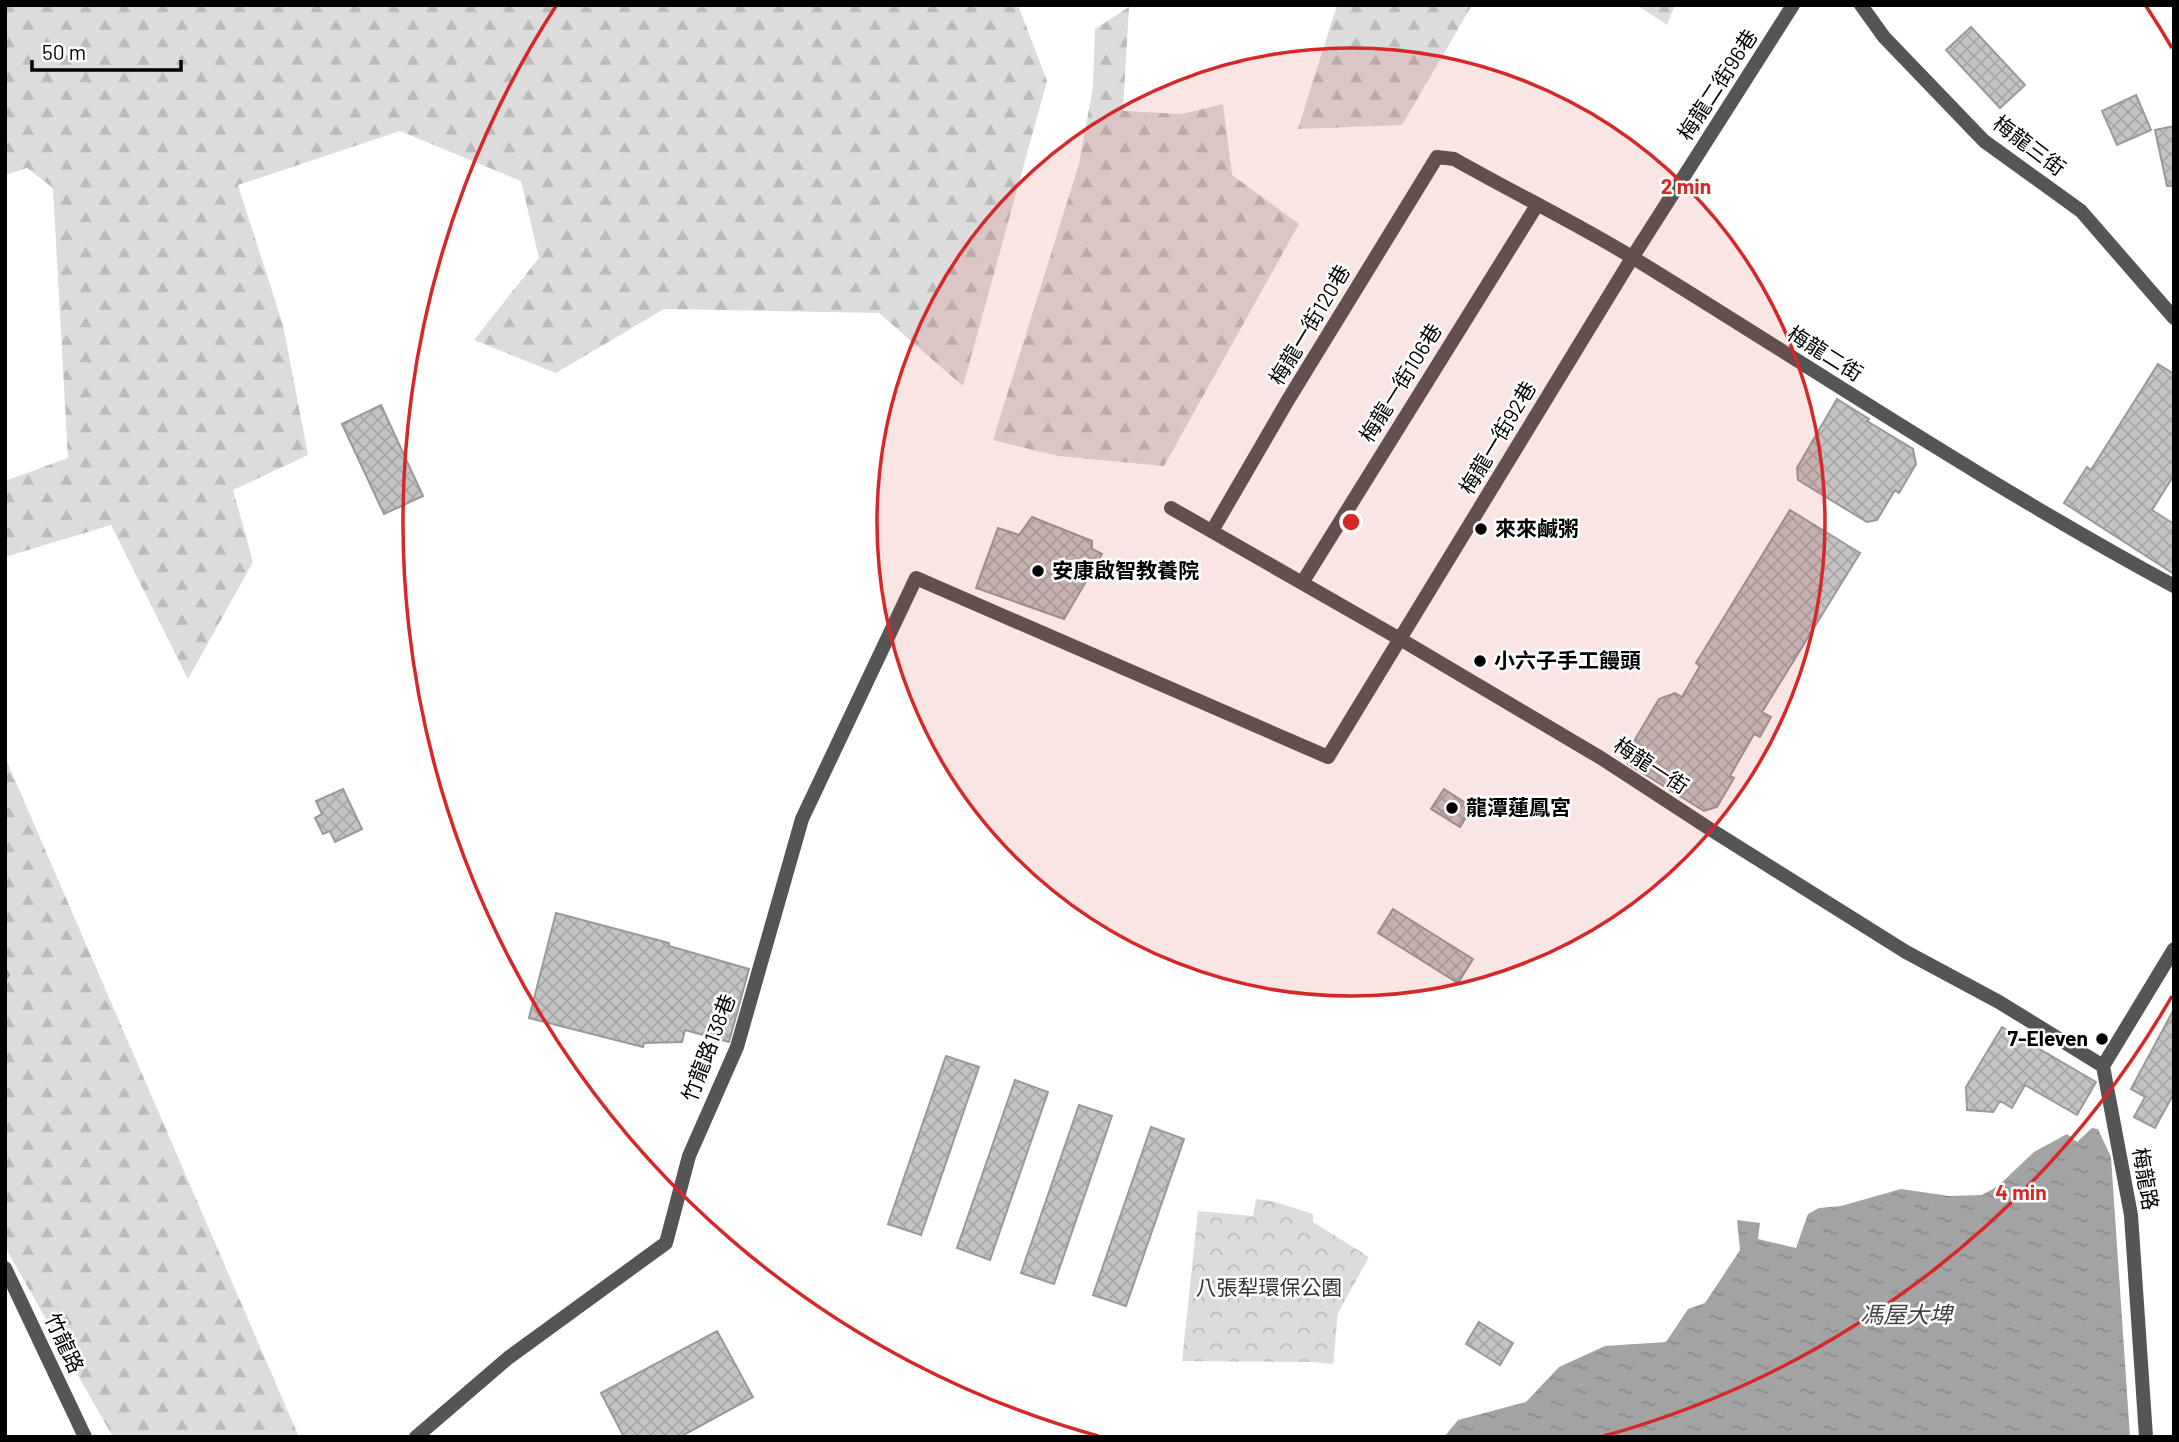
<svg xmlns="http://www.w3.org/2000/svg" width="2179" height="1442" font-family="Barlow,'Noto Sans TC',sans-serif">
<style>
.forest{fill:url(#forest-firs)}
.park{fill:url(#park-crowns)}
.water{fill:url(#water-ripples)}
.lines{fill:none;stroke-linecap:round;stroke-linejoin:round}
.stream{stroke:#a3a3a3;stroke-width:6}
.building{fill:url(#building-cross-hatch);stroke:#999;stroke-width:2}
.minor{stroke:#555;stroke-width:14}
.tertiary{stroke:#555;stroke-width:14}
.ring{fill:none;stroke:#d62828;stroke-width:3.5}
.poi-dot{fill:#000;stroke:#fff;stroke-width:2.5}
.labels{text-anchor:middle;stroke-width:5;stroke-linejoin:round;paint-order:stroke}
.street-label{font-size:21px;fill:#000;stroke:#fff}
.poi-label{font-size:21px;font-weight:bold;fill:#000;stroke:#fff;text-anchor:start}
.park-label{font-size:21px;fill:#333;stroke:#fff}
.water-label{font-size:23px;font-style:italic;fill:#444;stroke:#fff}
.centre{fill:#d62828;stroke:#fff;stroke-width:3.5}
.ring-label{font-size:21px;text-anchor:middle;font-weight:bold;fill:#d62828;stroke:#fff;stroke-width:5;stroke-linejoin:round;paint-order:stroke}
</style>
<defs>
<pattern id="forest-firs" width="22" height="20" patternUnits="userSpaceOnUse" patternTransform="scale(1.75)"><rect width="22" height="20" fill="#dcdcdc"/><path d="M5 1l3.5 6h-7zM16 11l3.5 6h-7z" fill="#bbb"/></pattern>
<pattern id="park-crowns" width="20" height="18" patternUnits="userSpaceOnUse" patternTransform="scale(1.75)"><rect width="20" height="18" fill="#dcdcdc"/><path d="M2 6a3 3 0 1 1 6 0M12 15a3 3 0 1 1 6 0" fill="none" stroke="#bbb"/></pattern>
<pattern id="water-ripples" width="26" height="14" patternUnits="userSpaceOnUse" patternTransform="scale(1.75)"><rect width="26" height="14" fill="#a3a3a3"/><path d="M2 4q2-2 4 0t4 0M15 11q2-2 4 0t4 0" fill="none" stroke="#8b8b8b"/></pattern>
<pattern id="building-cross-hatch" width="8" height="8" patternUnits="userSpaceOnUse" patternTransform="scale(1.75)"><rect width="8" height="8" fill="#c4c4c4"/><path d="M0 0l8 8M0 8l8-8" fill="none" stroke="#a7a7a7"/></pattern>
</defs>
<rect width="100%" height="100%" fill="#fff"/>
<path class="forest" d="M5,5h1013l29,76 -84,305 -84,-73 -215,-4 -108,64 -82,-33 65,-82 -18,-77 -121,-50 -162,54 45,140 25,130 -75,35 20,72 -65,117 -77,-154 -106,32v-76l63,-23 -15,-270 -26,-20 -22,7z
M1337,5h135l-70,120 -104,4z
M1637,5h38l-8,20z
M1129,7l-6,104 59,3 41,-10 9,71 67,49 -135,242 -106,-10 -65,-16 86,-276 14,-77 2,-58z
M5,757l294,680h-186l-108,-190z"/>
<path class="park" d="M1256,1199l16,2 41,13v8l56,35 -31,56 -5,51 -21,-2 -130,-1 16,-150 55,5z"/>
<path class="water" d="M2092,1128l6,1 13,28 19,280h-686l14,-17 68,-18 33,-35 46,-21 61,-4 22,-33 17,-6 35,-53 -3,-30 23,3 -2,16 38,9 12,-34 11,-6 22,-2 60,-17 48,7 33,-1 16,-9 36,-34 33,-18 10,8z"/>
<g class="lines">
<path class="stream" d="M5,972l2,3 -2,2"/>
</g>
<path class="building" d="M1971,27l54,58 -25,23 -54,-58z
M2136,95l15,35 -34,15 -15,-34z
M2174,126v60h-7l-12,-56z
M2158,364l16,10v101l-22,35 22,14v50l-110,-71 23,-36 4,3z
M1837,399l32,20 -2,2 46,28 3,15 -17,29 -4,-3 -18,30 -10,2 -69,-42 -1,-12z
M381,405l42,91 -39,18 -42,-90z
M1790,510l70,43 -98,159 9,5 -11,20 -6,-3 -24,42 4,2 -17,29 -13,4 -76,-47 -1,-11 32,-54 16,-6 7,4 18,-31 -4,-3z
M1032,517l60,24v8l10,5 -38,65 -88,-31 22,-60 21,7z
M343,789l19,40 -27,13 -5,-11 -7,3 -8,-16 7,-4 -6,-13z
M1444,789l28,18 -12,20 -29,-18z
M1393,909l80,50 -15,24 -80,-50z
M556,913l113,30v3l80,23 -20,73 -44,-12 -3,12 -38,1 -1,4 -114,-29z
M2174,1009v84l-19,35 -21,-11 11,-20 -14,-8z
M2002,1027l94,55 -19,33 -52,-30 -13,23 -12,-7 -7,11 -26,-2 -1,-23z
M946,1056l33,11 -58,168 -33,-11z
M1015,1080l33,12 -58,168 -33,-12z
M1079,1105l33,11 -58,168 -33,-11z
M1151,1127l33,12 -58,167 -33,-11z
M1479,1322l34,21 -13,22 -34,-21z
M717,1331l36,66 -73,40h-56l-23,-44z"/>
<g class="lines">
<path class="minor" d="M1861,5l23,32 100,104 97,70 93,107
M1171,508l229,131 201,119 112,73 193,121 93,50 104,64
M1212,531l76,-131 149,-243 17,2c60,34 122,64 181,100 179,110 354,227 539,327
M1302,583l235,-378
M416,1437l92,-79 158,-115 23,-87 48,-109 65,-228 114,-241 412,179 304,-499 161,-253"/>
<path class="tertiary" d="M5,1268l80,169
M2146,1437l-15,-222 -28,-149 71,-117"/>
</g>
<circle cx="1351" cy="522" r="474" fill="#d62828" fill-opacity=".12"/>
<g class="ring">
<circle cx="1351" cy="522" r="474"/>
<path d="M2172 996A948 948 0 0 1 1604 1436M1098 1436A948 948 0 0 1 556 6M2146 6A948 948 0 0 1 2172 48"/>
</g>
<g class="poi-dot">
<circle cx="1481" cy="529" r="7"/>
<circle cx="1038" cy="571" r="7"/>
<circle cx="1480" cy="661" r="7"/>
<circle cx="1452" cy="808" r="7"/>
<circle cx="2102" cy="1039" r="7"/>
</g>
<g class="labels">
<g class="street-label">
<text transform="translate(1718 85) rotate(-57)" y="7">梅龍二街96巷</text>
<text transform="translate(2029 146) rotate(37)" y="7">梅龍三街</text>
<text transform="translate(1310 325) rotate(-59)" y="7">梅龍一街120巷</text>
<text transform="translate(1825 354) rotate(32)" y="7">梅龍二街</text>
<text transform="translate(1401 383) rotate(-58)" y="7">梅龍一街106巷</text>
<text transform="translate(1498 438) rotate(-59)" y="7">梅龍一街92巷</text>
<text transform="translate(1651 766) rotate(33)" y="7">梅龍一街</text>
<text transform="translate(709 1048) rotate(-69)" y="7">竹龍路138巷</text>
<text transform="translate(2145 1179) rotate(80)" y="7">梅龍路</text>
<text transform="translate(64 1343) rotate(65)" y="7">竹龍路</text>
</g>
<g class="poi-label">
<text x="1495" y="536">來來鹹粥</text>
<text x="1052" y="578">安康啟智教養院</text>
<text x="1494" y="668">小六子手工饅頭</text>
<text x="1466" y="815">龍潭蓮鳳宮</text>
<text x="2088" y="1046" text-anchor="end">7-Eleven</text>
</g>
<g class="park-label">
<text x="1269" y="1295">八張犁環保公園</text>
</g>
<g class="water-label">
<text x="1906" y="1323">馮屋大埤</text>
</g>
</g>
<circle cx="1351" cy="522" r="10" class="centre"/>
<g class="ring-label">
<text x="1686" y="194">2 min</text>
<text x="2021" y="1200">4 min</text>
</g>
<rect width="2179" height="1442" fill="none" stroke="#000000" stroke-width="14"/>
<path d="M32 60v10h149v-10" fill="none" stroke="#000000" stroke-width="3.5"/>
<text x="42" y="60" font-size="21" fill="#000000" stroke="#ffffff" stroke-width="5" paint-order="stroke">50 m</text>
</svg>
